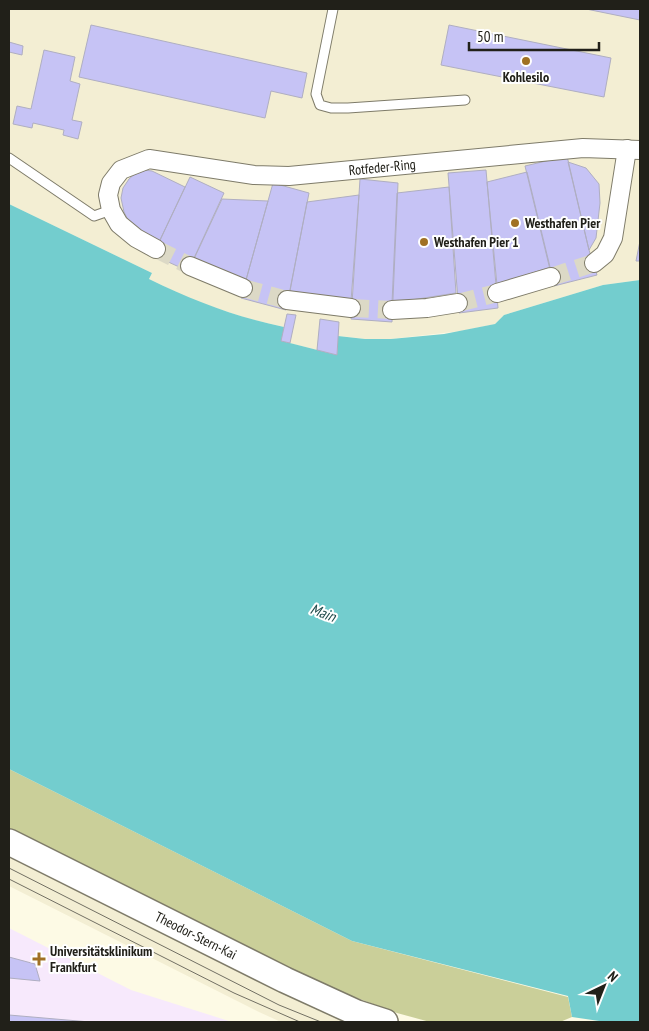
<svg xmlns="http://www.w3.org/2000/svg" width="649" height="1031" font-family="'PT Sans Narrow',sans-serif">
<style>
.built{fill:#f3eed3}
.medical{fill:#f7e9fc}
.green{fill:#cacf99}
.water{fill:#73cdce}
.building{fill:#c6c3f5;stroke:#afaec1}
.lines{fill:none;stroke-linecap:round;stroke-linejoin:round}
.street-tunnel{stroke:#dcd9c6;stroke-width:18;stroke-dasharray:18 9;stroke-linecap:butt}
.lane-casing{stroke:#7e7b69;stroke-width:11}
.street-casing{stroke:#7e7b69;stroke-width:20}
.secondary-casing{stroke:#7e7b69;stroke-width:28}
.lane{stroke:#fff;stroke-width:9}
.street{stroke:#fff;stroke-width:18}
.secondary{stroke:#fff;stroke-width:25}
.tram{stroke:#716f63;stroke-width:1}
.poi-dot{fill:#a07124;stroke:#fff;stroke-width:2}
.labels{text-anchor:middle;stroke-width:4;stroke-linejoin:round;paint-order:stroke}
.poi-label{font-size:14px;font-weight:bold;fill:#212019;stroke:#fff;text-anchor:start}
.street-label{font-size:14px;fill:#212019;stroke:#fff}
.water-label{font-size:15px;font-style:italic;fill:#214b4b;stroke:#fff}
</style>
<rect width="100%" height="100%" fill="#fdfae5"/>
<path class="built" d="M9,9h631v271l-37,5 -99,30 -9,9 -34,7 -70,8h-26l-26,-3 -2,19 -56,-14 3,-14 -38,-9 -54,-18 -43,-21 3,-6 -143,-69z
M9,857l310,153 26,12h-64l-22,-10 -250,-126z"/>
<path class="medical" d="M9,928l122,62 101,32h-223z"/>
<path class="green" d="M9,769l343,172 216,56 4,20 -12,5h-130l-33,-9 -85,-32 -303,-151z"/>
<path class="water" d="M9,204l143,69 -3,6c45,22 87,38 135,48l-2,14 55,14 1,-19 27,3h26l53,-5 51,-10 9,-9 99,-30 37,-5v742h-34l-34,-5 -4,-21 -216,-55 -343,-172z"/>
<path class="building" d="M586,9h54v11z
M91,25l216,48 -5,25 -31,-7 -6,27 -186,-41z
M449,25l162,33 -7,39 -163,-32z
M9,42l14,4 -1,9 -13,-3z
M44,50l31,7 -5,24 10,3 -8,36 10,2 -4,17 -15,-4 1,-5 -31,-7 -1,5 -19,-4 4,-18 14,3z
M567,156l22,94 8,25 -43,11 -29,-120z
M568,162l18,6 13,16 1,19 -4,35 -7,12z
M144,170l8,1 33,16 -26,55 -17,-10 -13,-10 -5,-10 -3,-14 2,-10 6,-9 8,-7z
M486,170l12,138 -39,5 -11,-140z
M527,172l23,95 -53,18 -10,-103z
M190,177l34,16 -36,78 -35,-16z
M360,179l38,4 -6,139 -41,-3z
M273,183l36,10 -23,117 -45,-12z
M449,187l7,106 -64,10 5,-110z
M359,195l-8,106 -61,-10 17,-89z
M222,199l46,2 -22,79 -52,-21z
M640,241v20h-4z
M287,314l9,1 -6,28 -9,-2z
M320,319l19,3 -2,33 -20,-5z
M9,957l26,7 5,17 -31,-3z
M9,1015l81,7h-81z"/>
<g class="lines">
<path class="street-tunnel" d="M156,249l34,17
M551,277l43,-14
M243,288l44,12
M458,303l39,-10
M351,308l41,2"/>
<g class="lane-casing">
<path id="lane" d="M333,9l-17,85 4,11 11,3h17l117,-8
M9,158l85,58 17,-6"/>
</g>
<g class="street-casing">
<g id="street">
<path id="s1" d="M156,249l-20,-11 -17,-14 -8,-14 -3,-15 3,-12 10,-13 28,-11 105,16 35,1 294,-28 57,2"/>
<path d="M594,263l11,-9 8,-16 14,-89"/>
<path d="M190,266l53,22"/>
<path d="M497,293l54,-16"/>
<path d="M287,300l64,8"/>
<path d="M392,310l35,-2 31,-5"/>
</g>
</g>
<g class="secondary-casing">
<g id="secondary">
<path id="s2" d="M9,842l276,138 72,33 28,9"/>
</g>
</g>
<use href="#lane" class="lane"/>
<use href="#street" class="street"/>
<use href="#secondary" class="secondary"/>
<path class="tram" d="M9,868l270,137 42,17
M9,879l225,114 66,29"/>
</g>
<g class="poi-dot">
<circle cx="526" cy="61" r="5"/>
<circle cx="515" cy="223" r="5"/>
<circle cx="424" cy="242" r="5"/>
<path d="M36.5 951.5h5v5h5v5h-5v5h-5v-5h-5v-5h5z"/>
</g>
<g class="labels">
<g class="poi-label">
<text x="526" y="82" text-anchor="middle">Kohlesilo</text>
<text x="525" y="228">Westhafen Pier</text>
<text x="434" y="247">Westhafen Pier 1</text>
<text x="50" y="956">Universitätsklinikum<tspan x="50" dy="16">Frankfurt</tspan></text>
</g>
<g class="street-label">
<text dy="5" stroke="none"><textPath href="#s1" startOffset="370">Rotfeder-Ring</textPath></text>
<text dy="5" stroke="none"><textPath href="#s2" startOffset="209">Theodor-Stern-Kai</textPath></text>
</g>
<g class="water-label">
<text transform="translate(323 613) rotate(21)" y="5">Main</text>
</g>
</g>
<rect width="649" height="1031" fill="none" stroke="#212019" stroke-width="20"/>
<g transform="translate(604 986) rotate(43)" stroke="#ffffff" stroke-width="4" paint-order="stroke">
<path d="M0-4L9 19L0 12L-9 19Z" fill="#212019"/>
<text y="-8" font-size="14" font-weight="bold" text-anchor="middle" fill="#212019">N</text>
</g>
<path d="M469 42v8h130v-8" fill="none" stroke="#212019" stroke-width="2.5"/>
<text x="477" y="42" font-size="15" fill="#212019" stroke="#ffffff" stroke-width="4" paint-order="stroke">50 m</text>
</svg>
